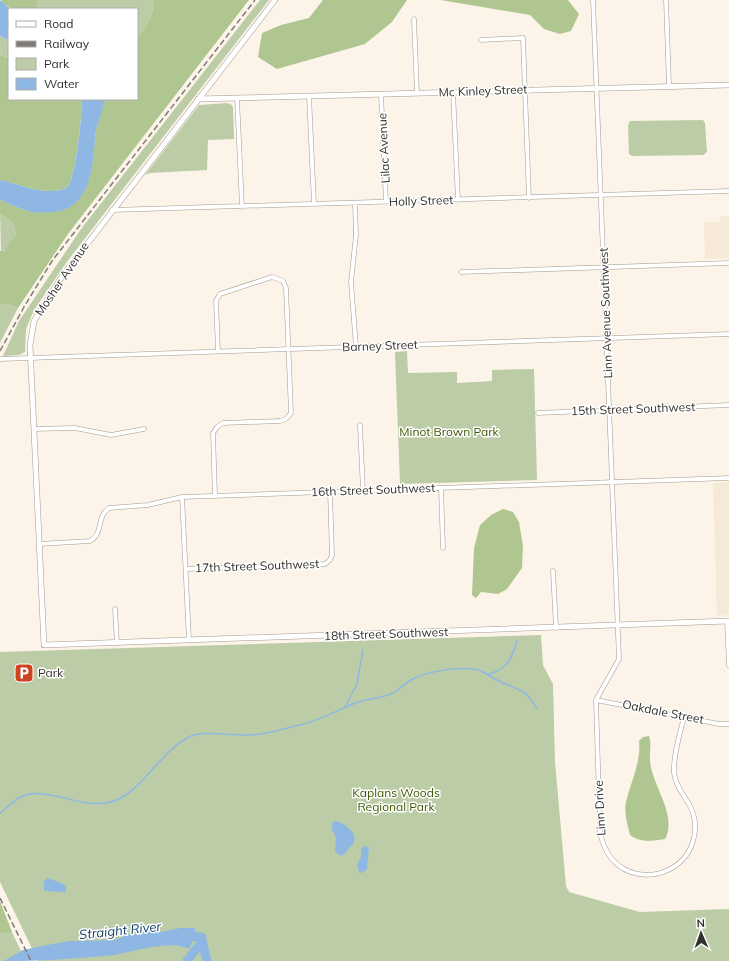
<svg xmlns="http://www.w3.org/2000/svg" width="729" height="961" font-family="Mulish,sans-serif">
<style>
.built{fill:#f6e9d7}
.green{fill:#bccca6}
.forest{fill:#afc690}
.water{fill:#8eb8e3}
.lines{fill:none;stroke-linecap:round;stroke-linejoin:round}
.stream{stroke:#8eb8e3;stroke-width:1.5}
.river{stroke:#8eb8e3;stroke-width:9}
.minor-casing{stroke:#a1998f;stroke-width:5}
.tertiary-casing{stroke:#a1998f;stroke-width:6}
.minor{stroke:#fff;stroke-width:4}
.tertiary{stroke:#fff;stroke-width:5}
.rail{stroke:#807b74;stroke-width:1.5;stroke-dasharray:6 3;stroke-linecap:butt}
.labels{text-anchor:middle;stroke-width:3;stroke-linejoin:round;paint-order:stroke}
.street-label{font-size:12px;fill:#33302c;stroke:#fff}
.park-label{font-size:12px;fill:#3d5600;stroke:#fff}
.poi-label{font-size:12px;fill:#33302c;stroke:#fff;text-anchor:start}
.water-label{font-size:13px;font-style:italic;fill:#103e67;stroke:#fff}
</style>
<rect width="100%" height="100%" fill="#fcf4e8"/>
<path class="built" d="M720,216h9v42l-24,1 -1,-37h16z
M729,482v133l-12,1 -4,-133z"/>
<path class="green" d="M37,0h116c2,11 -6,29 -16,35v-26h-98z
M260,0h9l-203,263 -32,47 -8,19 -1,23 -6,3 -16,1 16,-35 62,-92z
M0,36l9,4v18l-9,-3z
M227,103l5,2 1,3 1,31 -26,1 -1,30 -57,3 -5,2 54,-70z
M703,120l2,3 2,29 -4,3 -71,1 -3,-2 -1,-29 2,-4z
M0,213l14,12 2,10 -9,14 -6,3z
M0,304h8l10,4 -18,35z
M407,351l1,22 49,-1v11l35,-2v-11l42,-1 3,111 -137,4 -5,-132z
M541,635l2,30 10,19 2,78 11,124 3,6 71,20 89,-3v52h-691l-38,-79v-230z
M0,908l2,4 24,49h-26z"/>
<path class="forest" d="M1,0h36l2,9c-14,0 -30,4 -38,-9z
M153,0h96l-181,234 -50,74 -10,-4h-8v-53h4l12,-16 -2,-10 -14,-12v-13c9,3 19,9 28,11 5,1 11,1 16,1 45,1 48,-38 51,-75 1,-13 7,-25 10,-38h32v-64c10,-6 18,-24 16,-35z
M323,0h84l-15,22 -27,22 -88,25 -19,-12 4,-24 19,-8 28,-7z
M441,0h127l11,14 -8,17 -11,3 -16,-5 -14,-14z
M0,55l9,3v41h73c0,13 -6,84 -16,89 -21,9 -46,-4 -66,-8z
M503,509l10,3 6,10 4,24 -1,22 -15,21 -9,5 -17,-2 -5,6 -4,-3 2,-47 6,-23 11,-10z
M649,736c3,9 0,17 1,25 2,25 28,54 15,78 -14,2 -24,4 -35,-4 -3,-12 -7,-25 -3,-37 5,-19 14,-36 12,-57l4,-4z
M0,901l12,31 -12,1z"/>
<path class="water" d="M0,0l10,9 -1,31 -9,-4z
M82,99h23c-2,13 -9,25 -10,39 -2,30 -5,71 -42,74 -9,0 -16,2 -25,-1 -9,-2 -19,-8 -28,-11v-20c20,4 45,17 66,8 10,-5 16,-75 16,-89z
M336,821c12,3 26,17 14,26 -4,4 -4,7 -9,9l-6,-4 1,-15 -4,-7v-7z
M364,846l5,1 -2,22 -5,4 -3,-1 -2,-7 4,-8v-8z
M48,878c3,1 16,6 18,8v6l-22,-1v-10z
M180,928h15v8l-6,13c-21,-11 -59,5 -84,7 -34,3 -67,5 -101,5l19,-11 24,-5 23,-4 45,-1 12,-5 12,-1 9,-4 13,2z"/>
<g class="lines">
<path class="stream" d="M489,674c19,-5 23,-16 28,-34
M345,707l12,-23 6,-34
M0,813c6,-4 12,-11 19,-15 25,-15 64,14 95,3 28,-10 46,-49 75,-64 14,-7 43,-1 60,-2 16,0 34,-6 50,-10 21,-4 40,-16 59,-23 11,-3 22,-4 33,-8 7,-3 13,-10 20,-14 16,-9 49,-14 67,-10 7,2 13,7 19,10 21,11 27,6 40,29"/>
<path class="river" d="M183,936l19,1 -2,7 -13,17
M202,940l5,21"/>
<g class="minor-casing">
<path id="minor" d="M593,0l26,659 -23,41 4,132c3,15 10,29 24,37 13,7 30,8 44,1 24,-11 34,-40 22,-64 -6,-11 -14,-19 -16,-33 -1,-18 6,-39 10,-56
M666,0l3,85
M414,19l3,74
M481,40l42,-2 6,160
M453,92l5,108
M381,94l5,108
M309,96l5,108
M237,98l5,109
M355,203l1,32 -5,47 5,65
M112,210l617,-19
M461,272l268,-9
M0,359l729,-25
M538,413l191,-8
M360,425l3,66
M34,429l41,-1 36,7 33,-6
M441,488l2,60
M215,496l-2,-63 4,-6 6,-4 57,-2 6,-2 5,-6 -5,-125 -3,-7 -11,-4 -52,17 -4,7 2,50
M182,497l7,143
M39,544l51,-3c14,-8 6,-24 19,-33l39,-3 34,-8 547,-19
M186,569l139,-5 5,-4 2,-5 -2,-63
M553,571l3,57
M115,609l2,34
M727,621l2,45
M596,700l123,24h10"/>
</g>
<g class="tertiary-casing">
<path id="tertiary" d="M275,0l-214,278 -27,43 -4,24 14,300 685,-24
M198,99l531,-14"/>
</g>
<use href="#minor" class="minor"/>
<use href="#tertiary" class="tertiary"/>
<path class="rail" d="M0,351l24,-44 28,-46 203,-261
M0,898l31,63"/>
</g>
<defs>
<g id="parking-square" transform="scale(1)"><rect x="-9" y="-9" width="18" height="18" rx="4" fill="#ce4421" stroke="#fff"/><path d="M-3.5-5.5H1a3.5 3.5 0 0 1 0 7H-1V5.5H-3.5ZM-1-3.4V-.6H.8a1.4 1.4 0 0 0 0-2.8Z" fill="#fff"/></g>
</defs>
<g fill-rule="evenodd">
<use href="#parking-square" x="24" y="673"/>
</g>
<g class="labels">
<g class="street-label">
<text transform="translate(483 91) rotate(-2)" y="4">Mc Kinley Street</text>
<text transform="translate(384 148) rotate(-93)" y="4">Lilac Avenue</text>
<text transform="translate(421 201) rotate(-2)" y="4">Holly Street</text>
<text transform="translate(62 279) rotate(-56)" y="4">Mosher Avenue</text>
<text transform="translate(606 313) rotate(-92)" y="4">Linn Avenue Southwest</text>
<text transform="translate(380 346) rotate(-2)" y="4">Barney Street</text>
<text transform="translate(633 409) rotate(-2)" y="4">15th Street Southwest</text>
<text transform="translate(373 490) rotate(-2)" y="4">16th Street Southwest</text>
<text transform="translate(257 566) rotate(-2)" y="4">17th Street Southwest</text>
<text transform="translate(386 634) rotate(-2)" y="4">18th Street Southwest</text>
<text transform="translate(663 712) rotate(11)" y="4">Oakdale Street</text>
<text transform="translate(600 808) rotate(-93)" y="4">Linn Drive</text>
</g>
<g class="park-label">
<text x="449" y="436">Minot Brown Park</text>
<text x="396" y="797">Kaplans Woods<tspan x="396" dy="14">Regional Park</tspan></text>
</g>
<g class="poi-label">
<text x="38" y="677">Park</text>
</g>
<g class="water-label">
<text transform="translate(120 930) rotate(-6)" y="5">Straight River</text>
</g>
</g>
<rect x="8" y="8" width="130" height="92" fill="#ffffff" stroke="#adacab"/>
<rect x="16" y="21" width="20" height="6" fill="#ffffff" stroke="#adacab"/>
<text x="44" y="28" font-size="12" fill="#33302c">Road</text>
<rect x="16" y="41" width="20" height="6" fill="#807b74" stroke="#adacab"/>
<text x="44" y="48" font-size="12" fill="#33302c">Railway</text>
<rect x="16" y="58" width="20" height="12" fill="#bccca6" stroke="#adacab"/>
<text x="44" y="68" font-size="12" fill="#33302c">Park</text>
<rect x="16" y="78" width="20" height="12" fill="#8eb8e3" stroke="#adacab"/>
<text x="44" y="88" font-size="12" fill="#33302c">Water</text>
<g transform="translate(701 933) rotate(358)" stroke="#ffffff" stroke-width="3" paint-order="stroke">
<path d="M0-3L7 15L0 10L-7 15Z" fill="#33302c"/>
<text y="-6" font-size="11" font-weight="bold" text-anchor="middle" fill="#33302c">N</text>
</g>
</svg>
